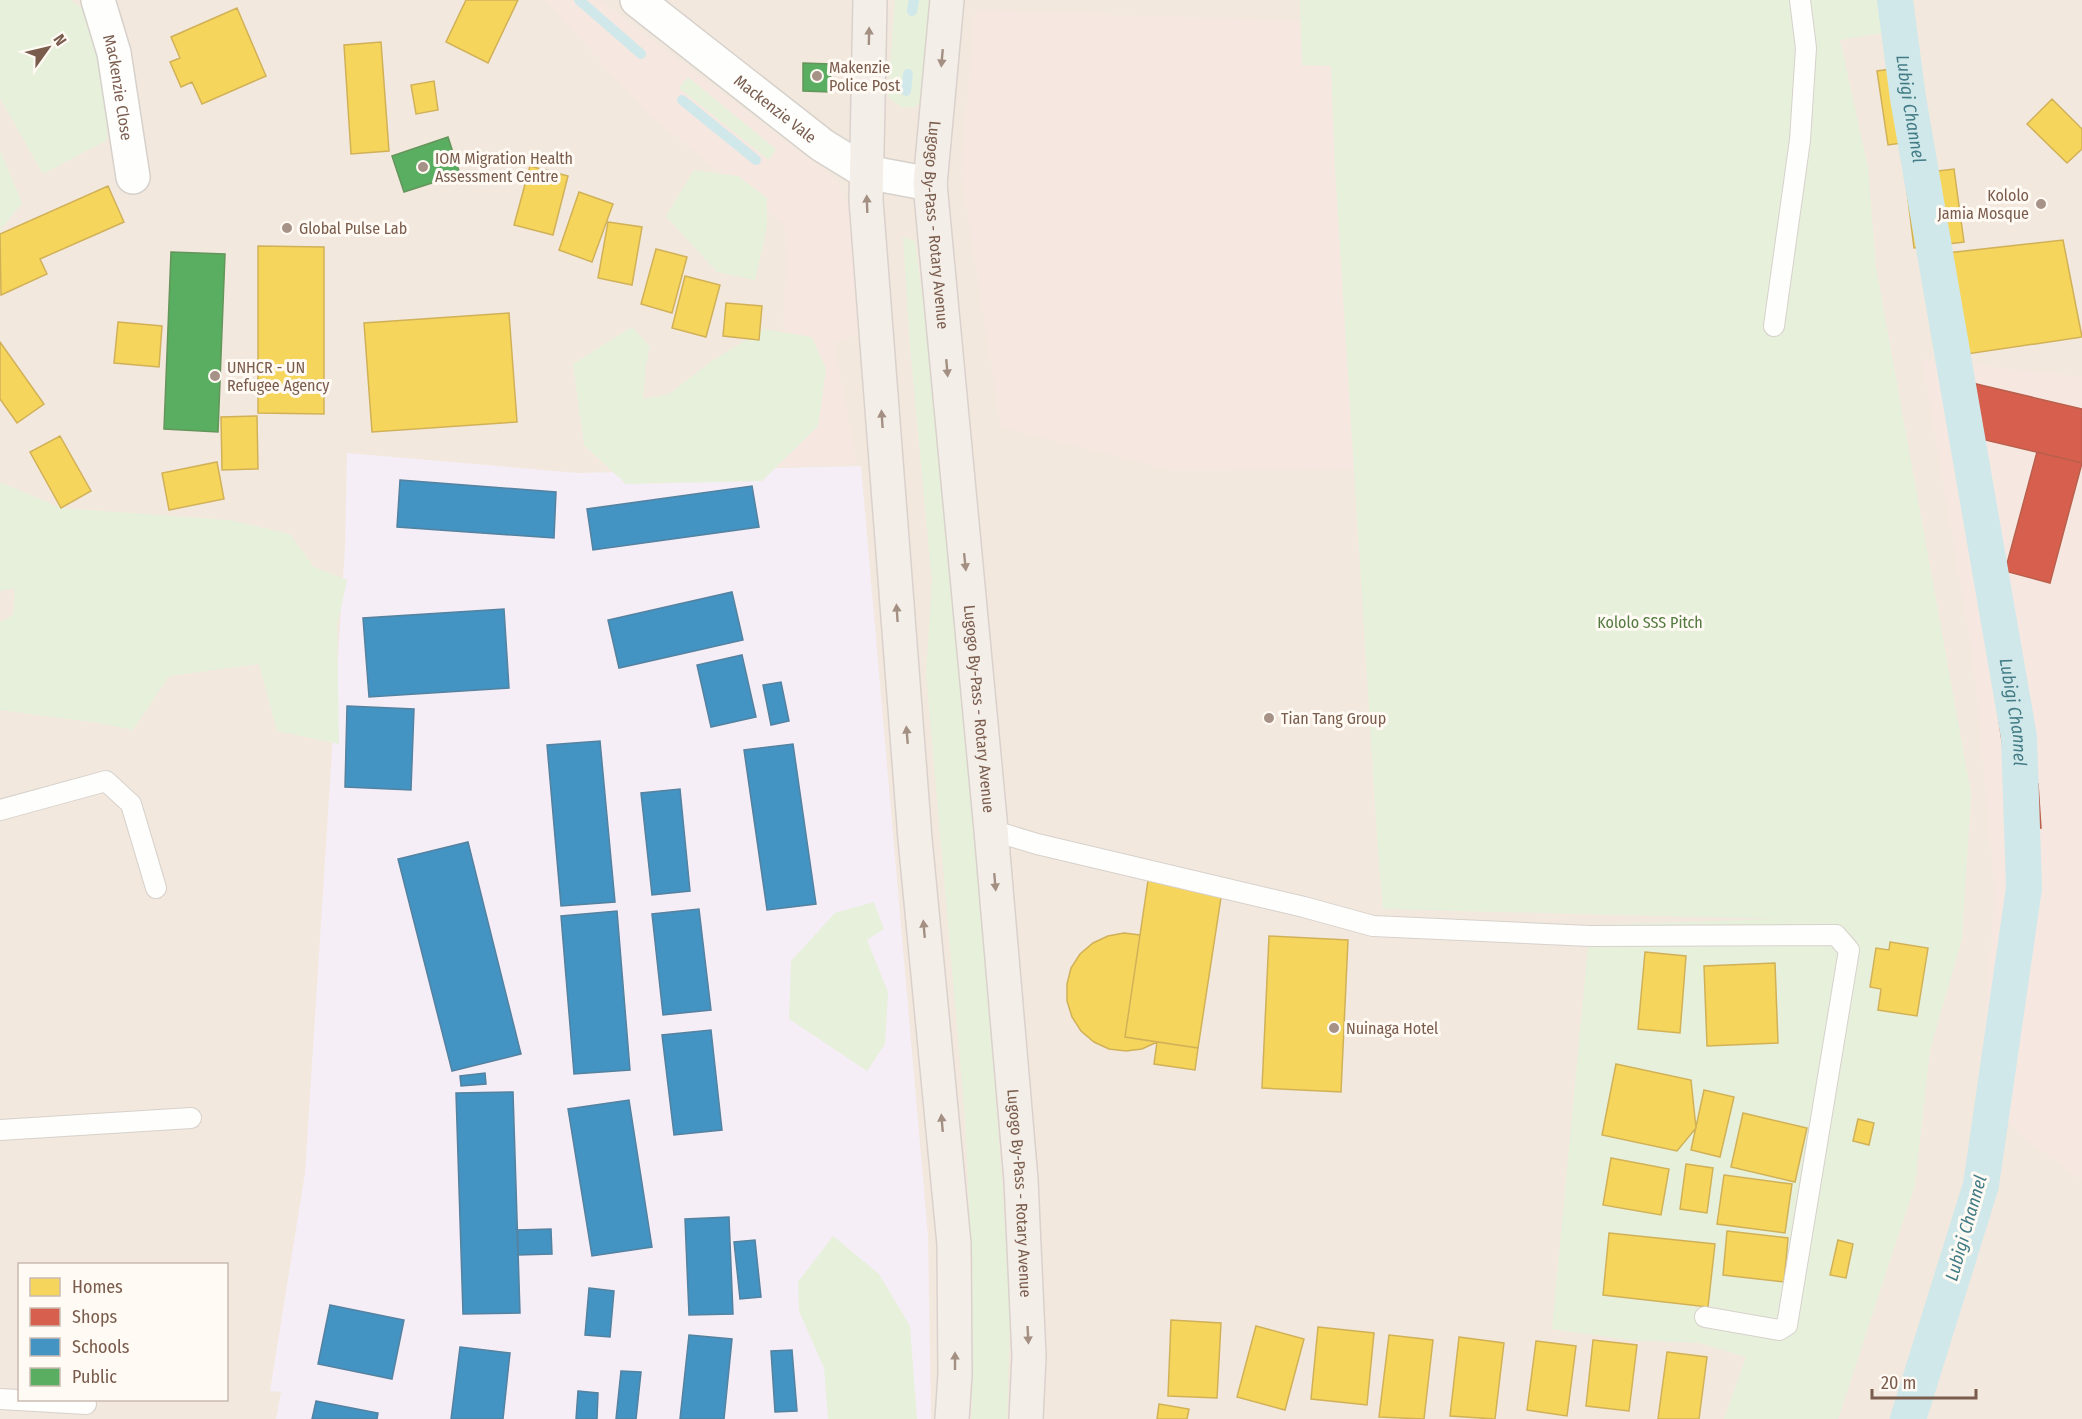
<svg xmlns="http://www.w3.org/2000/svg" width="2082" height="1419" font-family="'Fira Sans Condensed',sans-serif">
<style>
.residential{fill:#f2e8de;fill-rule:evenodd}
.commercial{fill:#f6e8e1}
.education{fill:#f6eef6}
.green{fill:#e7f0db}
.homes{fill:#f6d55c;stroke:#d1b158;stroke-width:1.5}
.shops{fill:#d6604d;stroke:#ba5f4d;stroke-width:1.5}
.schools{fill:#4393c3;stroke:#5482a0;stroke-width:1.5}
.public{fill:#5aae61;stroke:#64955b;stroke-width:1.5}
.lines{fill:none;stroke-linecap:round;stroke-linejoin:round}
.stream{stroke:#d0e8ea;stroke-width:10}
.canal{stroke:#d0e8ea;stroke-width:36}
.service-casing{stroke:#d7d1cb;stroke-width:22}
.minor-casing{stroke:#d7d1cb;stroke-width:36}
.primary-casing{stroke:#dad1cc;stroke-width:36}
.service{stroke:#fefefd;stroke-width:20}
.minor{stroke:#fefefd;stroke-width:33}
.primary{stroke:#f3eee8;stroke-width:33}
.oneway{fill:#a48f83}
.poi-dot{fill:#a69286;stroke:#fffaf3;stroke-width:2}
.labels{text-anchor:middle;stroke-width:6;stroke-linejoin:round;paint-order:stroke}
.poi-label{font-size:16px;fill:#7a5c4d;stroke:#fffaf3;text-anchor:start}
.street-label{font-size:16px;fill:#7a5c4d;stroke:#fffaf3}
.park-label{font-size:16px;fill:#537a41;stroke:#fffaf3}
.water-label{font-size:18px;font-style:italic;fill:#437c86;stroke:#fffaf3}
</style>
<rect width="100%" height="100%" fill="#f9f5f0"/>
<path class="residential" d="M0,0h2082v1419h-2082zM20,1264h206v136h-206z"/>
<path class="commercial" d="M545,0h55l238,181 16,39v35l8,79 -28,9 23,121 -81,3 10,-199 -1,-43 -135,-109z
M975,10l326,11 2,44 28,1 23,403 -180,2 -173,-44 -40,-254z
M1922,359l160,18v803l-54,-38 -48,-47 15,-203 -22,-235z"/>
<path class="education" d="M347,453l231,20 283,-7 67,770 3,183h-655l5,-27 -11,-1 35,-218 40,-626z"/>
<path class="green" d="M0,0h70l35,25 2,115 -64,34 -43,-76z
M895,0h38l-5,95 -13,12 -12,1 -15,-11z
M1300,0h578l4,33 -42,7 28,127 8,100 95,527 -9,145 -32,111 -15,135 -77,234h-114l22,-62 -46,-14 -72,-3 -76,-11 38,-404 187,-6 -394,-10 -5,-57 -43,-684 -4,-102 -29,-1z
M688,77l88,72 -7,11 -90,-72z
M0,150l22,53 -22,27z
M694,170l44,6 29,22v29l-12,53 -38,-8 -51,-56z
M903,237l12,4 12,91 58,622 18,241 7,121 -3,103h-35v-146l-7,-155 -39,-445 6,-91 -22,-236z
M632,327l18,20 -4,18 -3,34 26,-5 43,-33 51,-32 49,8 14,32 -8,57 -56,55 -136,3 -42,-39 -11,-81z
M0,482l61,26 168,12 61,14 24,33 33,13 -10,46 2,118 -62,-13 -18,-67 -90,12 -36,54 -34,-7 -99,-13v-88l13,-7 2,-27 -15,3z
M874,902l10,27 -17,11 21,52 -3,52 -18,27 -78,-52 2,-58 44,-48z
M833,1236l46,38 31,52 7,93h-89l-4,-51 -25,-57 -1,-29z"/>
<path class="homes" d="M466,0h52l-30,63 -42,-21z
M237,8l29,68 -64,28 -10,-22 -11,5 -11,-25 10,-4 -9,-21z
M381,42l8,109 -38,3 -7,-109z
M1920,65l11,74 -43,6 -11,-74z
M434,81l4,29 -22,4 -5,-29z
M2052,99l30,30v20l-15,14 -40,-39z
M530,166l38,10 -15,59 -39,-10z
M1954,169l10,73 -50,6 -9,-73z
M108,186l16,36 -84,37 7,15 -46,21 -1,-61z
M579,192l34,12 -21,58 -33,-12z
M608,222l34,5 -10,58 -34,-7z
M2063,240l19,97 -115,17 -20,-101z
M258,246l66,1v167l-66,-1z
M656,249l31,8 -15,56 -31,-9z
M685,276l35,9 -14,52 -34,-9z
M726,303l36,3 -3,34 -36,-4z
M509,313l8,109 -145,10 -8,-109z
M118,322l44,4 -3,41 -45,-4z
M0,342l44,62 -27,19 -17,-24z
M257,416l1,53 -36,1 -1,-53z
M60,436l31,55 -30,17 -31,-56z
M217,462l7,37 -55,11 -7,-37z
M1150,867l74,11 -26,170 -73,-11z
M1124,933l16,2 -15,102 32,5 -15,7 -16,2 -17,-2 -15,-7 -13,-11 -9,-14 -5,-16v-17l4,-16 9,-14 13,-11 15,-7z
M1269,936l79,4 -7,152 -79,-4z
M1890,942l38,6 -11,68 -39,-6 3,-21 -11,-2 6,-39 13,2z
M1645,952l41,4 -6,77 -42,-4z
M1775,963l3,80 -71,3 -3,-80z
M1157,1042l41,6 -3,22 -41,-6z
M1616,1064l75,16 5,48 -19,23 -75,-16z
M1704,1090l30,7 -14,60 -29,-7z
M1743,1113l64,15 -12,54 -64,-15z
M1858,1119l16,4 -5,22 -16,-4z
M1611,1158l58,11 -8,46 -58,-10z
M1686,1164l27,4 -6,45 -27,-4z
M1724,1175l68,9 -7,49 -68,-9z
M1727,1231l61,7 -4,44 -61,-7z
M1609,1233l106,11 -7,63 -105,-12z
M1838,1240l15,4 -7,34 -16,-3z
M1171,1320l50,3 -4,75 -49,-2z
M1256,1326l48,13 -19,71 -48,-13z
M1318,1327l56,6 -7,72 -56,-6z
M1389,1335l44,5 -9,79 -45,-2z
M1459,1337l45,6 -9,76 -45,-3z
M1593,1340l44,5 -8,66 -43,-5z
M1536,1341l40,5 -9,70 -40,-6z
M1667,1352l40,5 -8,62h-41z
M1159,1404l30,5 -2,10h-30z"/>
<path class="shops" d="M1968,382l114,27v54l-126,-30z
M2037,452l45,11 -32,120 -45,-12z
M2025,675l10,68 -32,5 -10,-69z
M2038,784l3,44 -32,2 -2,-45z"/>
<path class="schools" d="M400,480l156,12 -2,46 -157,-11z
M752,486l7,41 -166,23 -6,-41z
M732,592l11,48 -124,28 -11,-48z
M504,609l5,79 -140,9 -6,-79z
M742,655l14,62 -45,10 -14,-62z
M781,682l8,39 -18,4 -8,-40z
M347,706l67,3 -3,81 -66,-3z
M600,741l15,161 -54,4 -14,-161z
M793,744l23,160 -49,6 -23,-160z
M680,789l10,102 -38,4 -11,-102z
M468,842l53,212 -69,17 -54,-212z
M699,909l12,101 -48,5 -11,-101z
M617,911l13,159 -56,4 -13,-158z
M711,1030l11,100 -48,5 -12,-100z
M485,1073l1,11 -25,2 -1,-10z
M513,1092l7,221 -57,1 -7,-221z
M629,1100l23,147 -60,9 -24,-147z
M729,1217l4,97 -44,1 -4,-96z
M551,1229l1,25 -34,1 -1,-25z
M755,1240l6,57 -21,2 -6,-57z
M589,1288l25,3 -4,46 -25,-2z
M330,1305l74,15 -12,59 -74,-15z
M689,1335l43,4 -8,80h-44z
M460,1347l50,6 -7,66h-52z
M792,1350l5,61 -22,1 -4,-61z
M621,1371l20,1 -5,47h-20z
M578,1391l20,2 -1,26h-21z
M316,1401l62,12 -1,6h-65z"/>
<path class="public" d="M803,63l28,1 -1,28 -27,-1z
M448,137l12,37 -56,18 -12,-36z
M171,252l54,2 -7,178 -54,-3z"/>
<g class="lines">
<path class="stream" d="M579,0l62,54
M912,11l2,-11
M906,91l2,-17
M682,100l74,60"/>
<path class="canal" id="s1" d="M1895,0l13,98 111,639 5,151 -43,297 -73,234"/>
<g class="service-casing">
<path id="service" d="M1774,326l26,-186 6,-92 -6,-48
M0,810l106,-29 25,23 25,84
M991,830l46,14 267,63 69,19 217,10 246,-1 13,15 -62,375 -8,5 -74,-13
M0,1130l191,-12
M0,1399l86,5"/>
</g>
<g class="minor-casing">
<g id="minor">
<path id="s2" d="M98,0l16,53 19,124"/>
<path id="s3" d="M637,0l185,145 44,27 64,12"/>
</g>
</g>
<g class="primary-casing">
<g id="primary">
<path d="M870,0l-4,200 49,639 39,405 1,131 -3,44"/>
<path id="s4" d="M947,0l-17,184 61,646 30,350 8,176 -3,63"/>
</g>
</g>
<use href="#service" class="service"/>
<use href="#minor" class="minor"/>
<use href="#primary" class="primary"/>
</g>
<defs><path id="oneway-solid" d="M-6-.8H1V-3.2L6.5 0L1 3.2V.8H-6Z" transform="scale(1.5)"/></defs>
<g class="oneway">
<use href="#oneway-solid" transform="translate(869 36) rotate(-89)"/>
<use href="#oneway-solid" transform="translate(942 58) rotate(95)"/>
<use href="#oneway-solid" transform="translate(867 204) rotate(-92)"/>
<use href="#oneway-solid" transform="translate(947 368) rotate(85)"/>
<use href="#oneway-solid" transform="translate(882 419) rotate(-94)"/>
<use href="#oneway-solid" transform="translate(965 562) rotate(84)"/>
<use href="#oneway-solid" transform="translate(897 613) rotate(-94)"/>
<use href="#oneway-solid" transform="translate(907 735) rotate(-95)"/>
<use href="#oneway-solid" transform="translate(995 882) rotate(85)"/>
<use href="#oneway-solid" transform="translate(924 929) rotate(-95)"/>
<use href="#oneway-solid" transform="translate(942 1123) rotate(-95)"/>
<use href="#oneway-solid" transform="translate(1028 1335) rotate(87)"/>
<use href="#oneway-solid" transform="translate(955 1361) rotate(-90)"/>
</g>
<g class="poi-dot">
<circle cx="817" cy="76" r="6"/>
<circle cx="423" cy="167" r="6"/>
<circle cx="2041" cy="204" r="6"/>
<circle cx="287" cy="228" r="6"/>
<circle cx="215" cy="376" r="6"/>
<circle cx="1269" cy="718" r="6"/>
<circle cx="1334" cy="1028" r="6"/>
</g>
<g class="labels">
<g class="poi-label">
<text x="829" y="73">Makenzie<tspan x="829" dy="18">Police Post</tspan></text>
<text x="435" y="164">IOM Migration Health<tspan x="435" dy="18">Assessment Centre</tspan></text>
<text x="2029" y="201" text-anchor="end">Kololo<tspan x="2029" dy="18">Jamia Mosque</tspan></text>
<text x="299" y="234">Global Pulse Lab</text>
<text x="227" y="373">UNHCR - UN<tspan x="227" dy="18">Refugee Agency</tspan></text>
<text x="1281" y="724">Tian Tang Group</text>
<text x="1346" y="1034">Nuinaga Hotel</text>
</g>
<g class="street-label">
<text dy="6" stroke="none"><textPath href="#s2" startOffset="90">Mackenzie Close</textPath></text>
<text dy="6" stroke="none"><textPath href="#s3" startOffset="176">Mackenzie Vale</textPath></text>
<text dy="6" stroke="none"><textPath href="#s4" startOffset="226">Lugogo By-Pass - Rotary Avenue</textPath></text>
<text dy="6" stroke="none"><textPath href="#s4" startOffset="712">Lugogo By-Pass - Rotary Avenue</textPath></text>
<text dy="6" stroke="none"><textPath href="#s4" startOffset="1198">Lugogo By-Pass - Rotary Avenue</textPath></text>
</g>
<g class="park-label">
<text x="1650" y="628">Kololo SSS Pitch</text>
</g>
<g class="water-label">
<text dy="6" stroke="none"><textPath href="#s1" startOffset="110">Lubigi Channel</textPath></text>
<text dy="6" stroke="none"><textPath href="#s1" startOffset="722">Lubigi Channel</textPath></text>
<text transform="translate(1966 1228) rotate(-74)" y="6">Lubigi Channel</text>
</g>
</g>
<rect x="18" y="1263" width="210" height="138" fill="#fffaf3" stroke="#cabbb1" stroke-width="1.5"/>
<rect x="30" y="1278" width="30" height="18" fill="#f6d55c" stroke="#cabbb1" stroke-width="1.5"/>
<text x="72" y="1293" font-size="18" fill="#7a5c4d">Homes</text>
<rect x="30" y="1308" width="30" height="18" fill="#d6604d" stroke="#cabbb1" stroke-width="1.5"/>
<text x="72" y="1323" font-size="18" fill="#7a5c4d">Shops</text>
<rect x="30" y="1338" width="30" height="18" fill="#4393c3" stroke="#cabbb1" stroke-width="1.5"/>
<text x="72" y="1353" font-size="18" fill="#7a5c4d">Schools</text>
<rect x="30" y="1368" width="30" height="18" fill="#5aae61" stroke="#cabbb1" stroke-width="1.5"/>
<text x="72" y="1383" font-size="18" fill="#7a5c4d">Public</text>
<g transform="translate(48 48) rotate(56)" stroke="#fffaf3" stroke-width="4.5" paint-order="stroke">
<path d="M0-4.5L10 22L0 15L-10 22Z" fill="#7a5c4d"/>
<text y="-9" font-size="16" font-weight="bold" text-anchor="middle" fill="#7a5c4d">N</text>
</g>
<path d="M1872 1389v9h104v-9" fill="none" stroke="#7a5c4d" stroke-width="3"/>
<text x="1881" y="1389" font-size="18" fill="#7a5c4d" stroke="#fffaf3" stroke-width="4.5" paint-order="stroke">20 m</text>
</svg>
